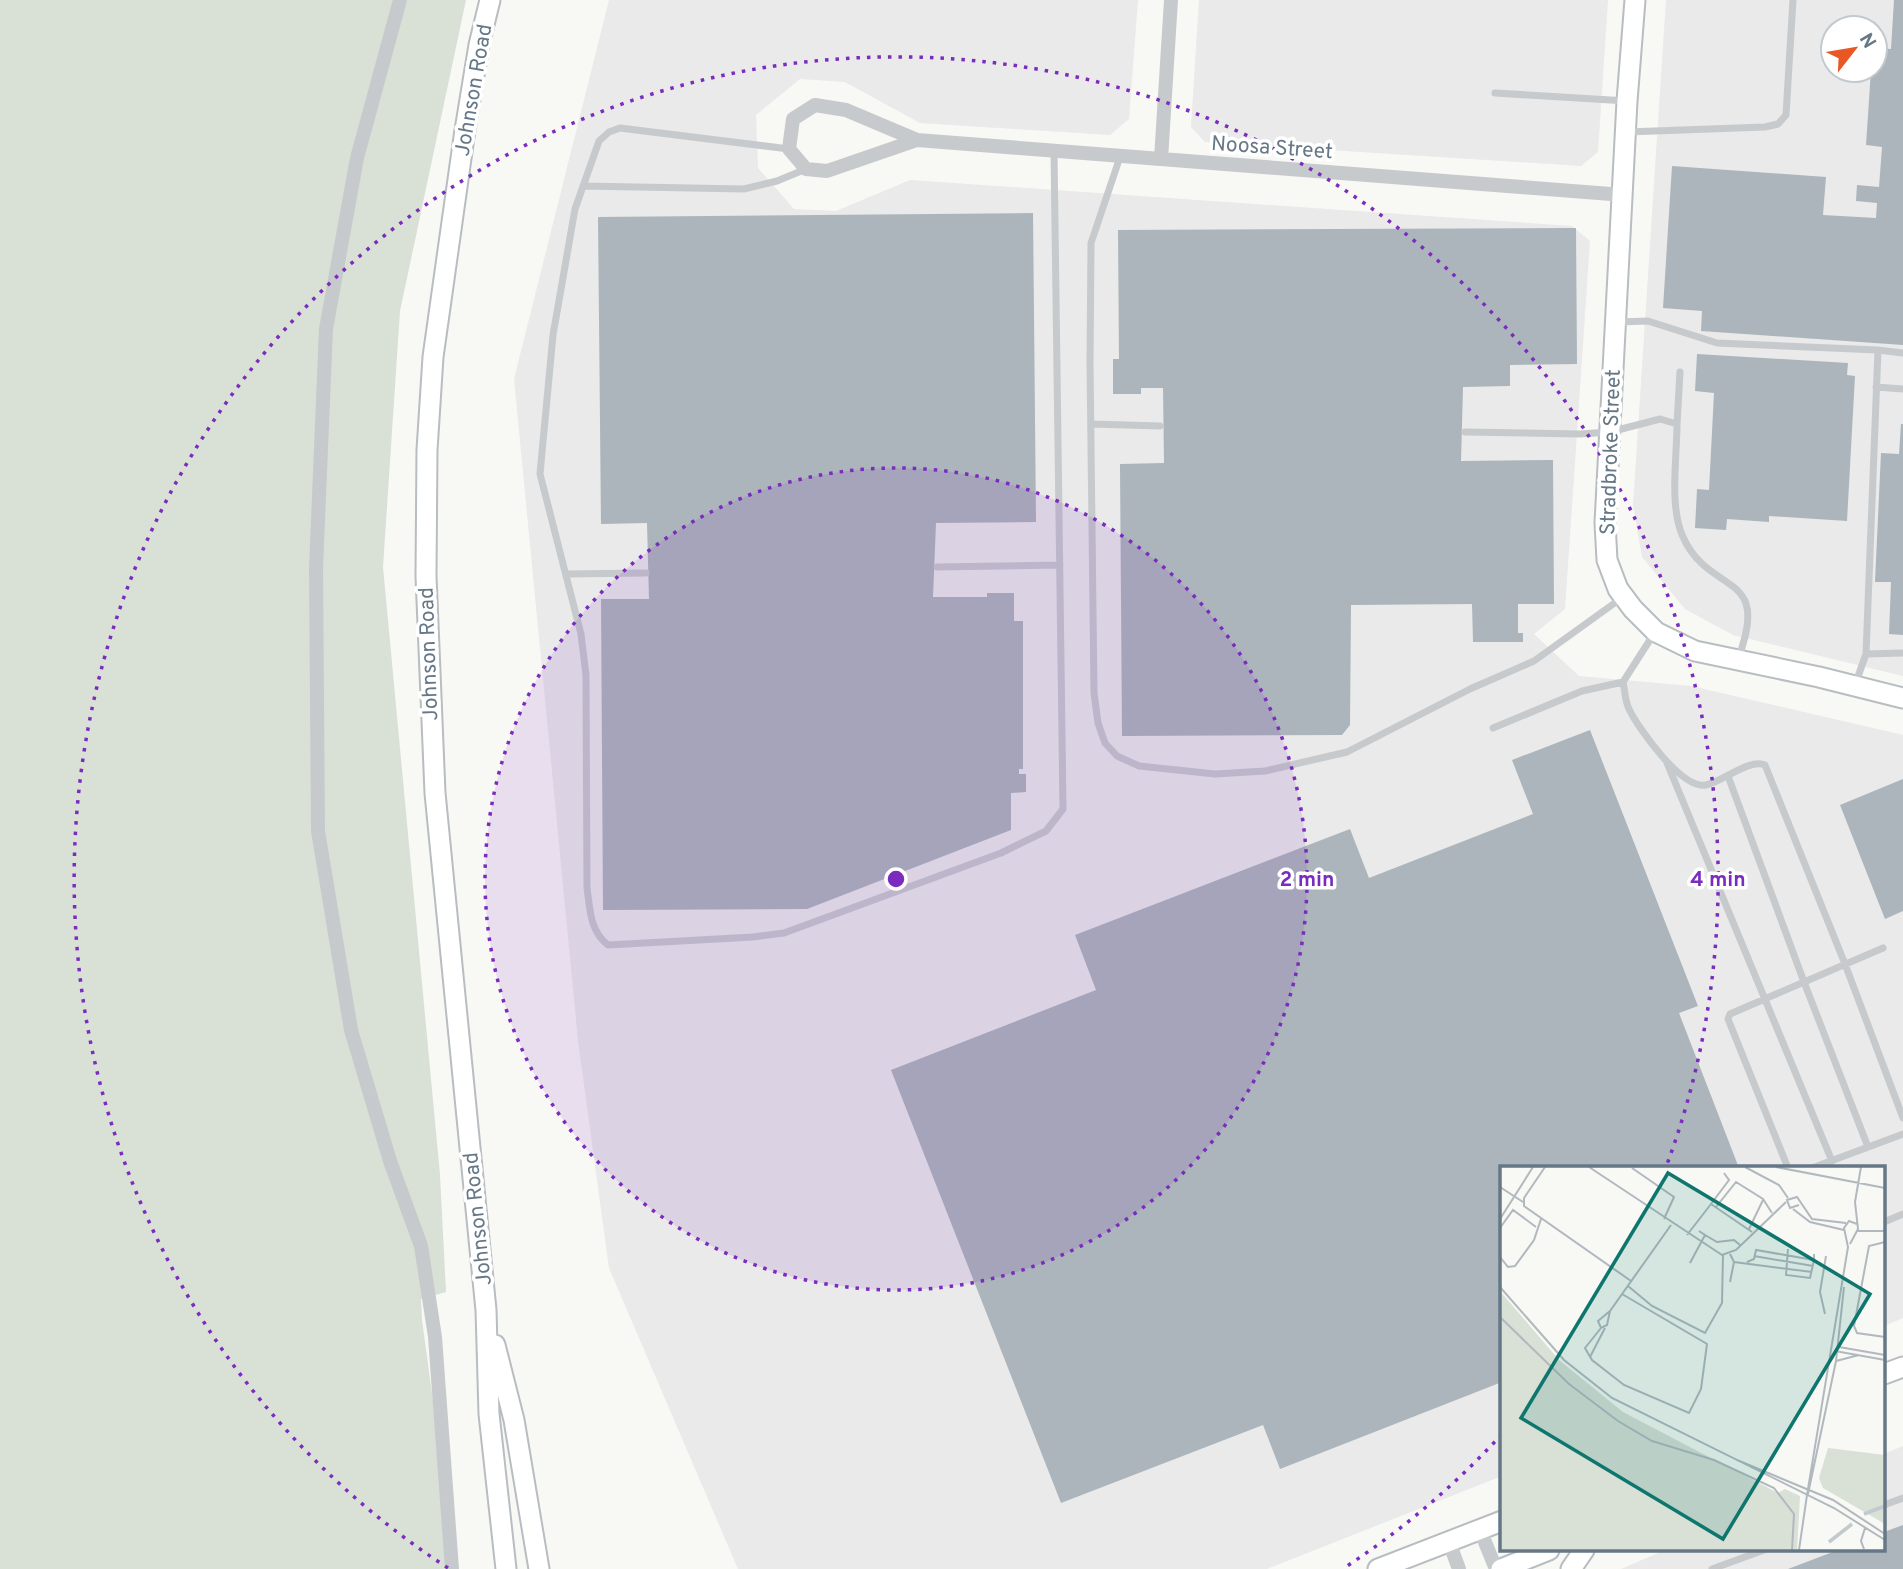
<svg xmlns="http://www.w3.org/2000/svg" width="1903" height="1569" font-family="Overpass,sans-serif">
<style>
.built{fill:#e9eae9;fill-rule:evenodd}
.green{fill:#d9e0d6}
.building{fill:#acb5bb}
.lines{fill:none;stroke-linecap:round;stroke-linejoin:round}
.secondary-casing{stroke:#b8bdc2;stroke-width:23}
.lane{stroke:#c6cacd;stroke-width:7}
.street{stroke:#c6cacd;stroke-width:14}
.secondary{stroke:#fff;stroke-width:19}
.ring{fill:none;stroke:#7b2cbf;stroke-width:3.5;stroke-dasharray:3.5 7}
.labels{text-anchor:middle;stroke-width:7;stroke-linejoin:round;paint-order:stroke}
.street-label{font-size:21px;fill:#667887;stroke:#fff}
.inset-river{fill:none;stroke:#c0cacf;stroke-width:3.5}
.inset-road{fill:none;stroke:#b1b9bf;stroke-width:2}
.view{fill:#0f766e;fill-opacity:0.15;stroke:#0f766e;stroke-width:3.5}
.inset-edge{fill:none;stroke:#667887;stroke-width:3.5}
.centre{fill:#7b2cbf;stroke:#fff;stroke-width:3.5}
.ring-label{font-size:21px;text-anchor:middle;font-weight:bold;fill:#7b2cbf;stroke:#fff;stroke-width:7;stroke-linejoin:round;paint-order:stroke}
</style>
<rect width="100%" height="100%" fill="#f8f8f5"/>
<path class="built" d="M609,0h529l-9,119 -19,16 -190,-12 -75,-41 -45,-3 -44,36 2,53 36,41 42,2 74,-31 662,46 18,15 -25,368 -31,25 45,42 112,10 212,49v583l-19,8v-158h-382v308l-235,93h-529l-129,-301 -31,-227 -64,-662z
M1199,0h409l-10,152 -17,14 -376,-24 -14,-15z
M1666,0h237v676l-170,-41 -48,-26 -43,-52 -9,-52zM1833,28h42v42h-42z
M1903,1446v123h-282l44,-19h219v-96z"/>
<path class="green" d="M0,0h466l-66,311 -17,256 57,608 6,117 -25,7 1,21 11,81 13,168h-446z"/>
<path class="building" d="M1894,0h9v345l-202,-14 1,-20 -39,-3 9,-142 154,11 -3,38 53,3 1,-15 -21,-2 1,-16 22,2 3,-40 -16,-2 5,-75h4v-22l16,1z
M1033,213l3,309 -100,1 -3,74h54v-4h27v28h9v148h-4v5h7v18l-15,1v37l-204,79 -204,1 -2,-311h48l-2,-76 -46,1 -3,-307z
M1576,228l1,136 -67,1v21l-47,1 -2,74 92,-1 1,144h-36v29h5v9h-50l-1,-38 -121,1 -1,120 -8,10 -220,1 -2,-272 44,-1 -1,-75h-22v6h-28v-35h6l-1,-129z
M1697,354l151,9 -1,12 8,1 -8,145 -78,-5v6l-42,-3 -1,11 -31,-2 2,-39 12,1 5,-97 -19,-2z
M1901,424h2v211l-14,-1 2,-52h-16l6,-129 18,1z
M1590,730l108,276 -19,7 60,155h-237v214l-222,87 -17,-44 -202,78 -170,-433 205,-80 -21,-55 275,-106 19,49 164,-64 -21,-54z
M1903,779v132l-18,8 -45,-114z
M1903,1525v44h-115l50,-19h46v-18z"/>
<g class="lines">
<g class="secondary-casing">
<path id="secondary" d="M490,0l-11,45 -14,85 -32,227 -6,93 -1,126 9,217 51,517 3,104 17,155
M1635,0l-8,101 -22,422 2,37 11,29 15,20 23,23 39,19 124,26 84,21
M495,1345l19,75 25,149
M1884,1374l19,-7
M1378,1569l124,-48
M1501,1569l48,-19
M1571,1569l13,-19"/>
</g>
<path class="lane" d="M1495,93l132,8
M1627,132l138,-5 13,-3 8,-9 7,-115
M789,149l-169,-21 -11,4 -10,9 -24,68 -22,126 -13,139 41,160 5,41 1,213c3,22 3,43 21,57l145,-8 31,-4 217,-80 45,-22 17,-22 -9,-658
M1120,157l-29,86 -1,120 4,330 4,30 7,20 12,13 22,10 76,8 50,-3 82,-19 123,-63 64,-28 89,-64
M583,186l161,3 33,-8 29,-12
M1618,322l30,-1 69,22 161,7 -12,304 -11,31
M1878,350l25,3
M1876,387l27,2
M1091,424l69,2
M1677,424c0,33 -8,83 6,113 27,60 89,32 55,122
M1465,432l115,2 30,-2 50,-13 17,5 3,-52
M937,567l123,-2
M566,574l80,-1
M1866,654l37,-1
M1623,682c2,9 2,19 6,27 9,19 53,81 77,76 16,-3 44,-27 59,-20l80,199 58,154
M1493,728l89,-37 41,-9 32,-50
M1667,763l165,398
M1728,776l76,206 64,165
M1788,1168l-60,-149 2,-5 153,-66
M1812,1168l91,-34
M1884,1222l19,-8
M1884,1505l19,-7
M1712,1569l52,-19"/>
<path class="street" d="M400,0l-43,158 -31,171 -10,239 2,263 33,199 39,131 31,85 14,91 17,232
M917,140l-90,31 -21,-2 -17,-20 4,-30 22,-14 31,5 71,30 707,55
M1161,159l10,-159
M1480,1530l16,39
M1449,1542l10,27"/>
<use href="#secondary" class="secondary"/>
</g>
<circle cx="896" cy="879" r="411" fill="#7b2cbf" fill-opacity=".12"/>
<g class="ring">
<circle cx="896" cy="879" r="411"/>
<path d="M1502 1434A822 822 0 0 1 1344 1568M448 1568A822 822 0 1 1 1666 1167"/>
</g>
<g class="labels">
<g class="street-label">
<text transform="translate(473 90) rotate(-80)" y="7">Johnson Road</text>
<text transform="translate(1272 147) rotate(4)" y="7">Noosa Street</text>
<text transform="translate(1610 452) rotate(-88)" y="7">Stradbroke Street</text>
<text transform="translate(428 654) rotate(-92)" y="7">Johnson Road</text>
<text transform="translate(477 1219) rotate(-96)" y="7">Johnson Road</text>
</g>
</g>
<g transform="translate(1500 1166)">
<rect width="385" height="385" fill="#f8f8f5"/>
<path d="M0,125l59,69 64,52 155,81 7,-4 15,7 -3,54h-297zM328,282l57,7v69l-62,-36 -4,-10z" fill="#d9e0d6"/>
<path class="inset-river" d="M364,348l21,-8M329,376l23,-18"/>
<path class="inset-road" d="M45,1l-21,31v8l107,75M89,1l133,88 14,-5 50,-48M245,1l34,18 9,13M276,1l109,21M132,2l42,29 -10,22M0,21l23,15M211,38l18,-24 -5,-7M299,39l-9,3 -3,-8 10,-3 15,22 34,4M216,41l20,-25 27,17 9,14M293,43l17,13 34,8M0,53l33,-52M0,62l13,-18 23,17M249,63l14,-29M358,65h27M187,69l24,-31 41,28M205,69l12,7 17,-2 6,5M385,76l-16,4 -15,80 3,7 28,4M350,78l8,-15 -3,-27 6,-35M288,83l-2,26 24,3 4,-18M254,90l59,10M0,91l8,10 7,-1 19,-26 7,-21M234,96l78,10M247,96l7,-3 2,-9 58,10v-6M190,97l15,-28 -6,-4M230,116l4,-20 -4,-8M128,120l24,20 53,27 17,-30 1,-48M0,121l64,73 48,38 222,110 51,32M110,145l-3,14 -6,3 -3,-7 12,-10 61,-86M325,148l-5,-22 6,-36M0,151l69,67 49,37 34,20 62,19 60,28 20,26 -2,36M101,162l-16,20 7,12 32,25 65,28 12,-24 6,-45 -85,-50M339,181l46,8M335,185l50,9M90,191l15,-29M336,195l23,-6M237,294l96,40 52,34M308,328l28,-133 8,-74M307,329l41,-248 -4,-19 5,-7 8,3M364,383l-3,-8 4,-13M299,384l8,-55"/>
<path class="view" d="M168,7l202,121 -147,245 -202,-121z"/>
<rect width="385" height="385" class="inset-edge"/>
</g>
<circle cx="896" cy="879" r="10" class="centre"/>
<g class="ring-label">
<text x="1307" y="886">2 min</text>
<text x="1718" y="886">4 min</text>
</g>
<g transform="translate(1854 49) rotate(59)"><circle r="33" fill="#ffffff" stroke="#c2c9cf" stroke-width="2"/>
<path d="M0-5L12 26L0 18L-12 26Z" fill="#e95724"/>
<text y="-10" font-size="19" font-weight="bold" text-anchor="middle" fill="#667887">N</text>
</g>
</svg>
